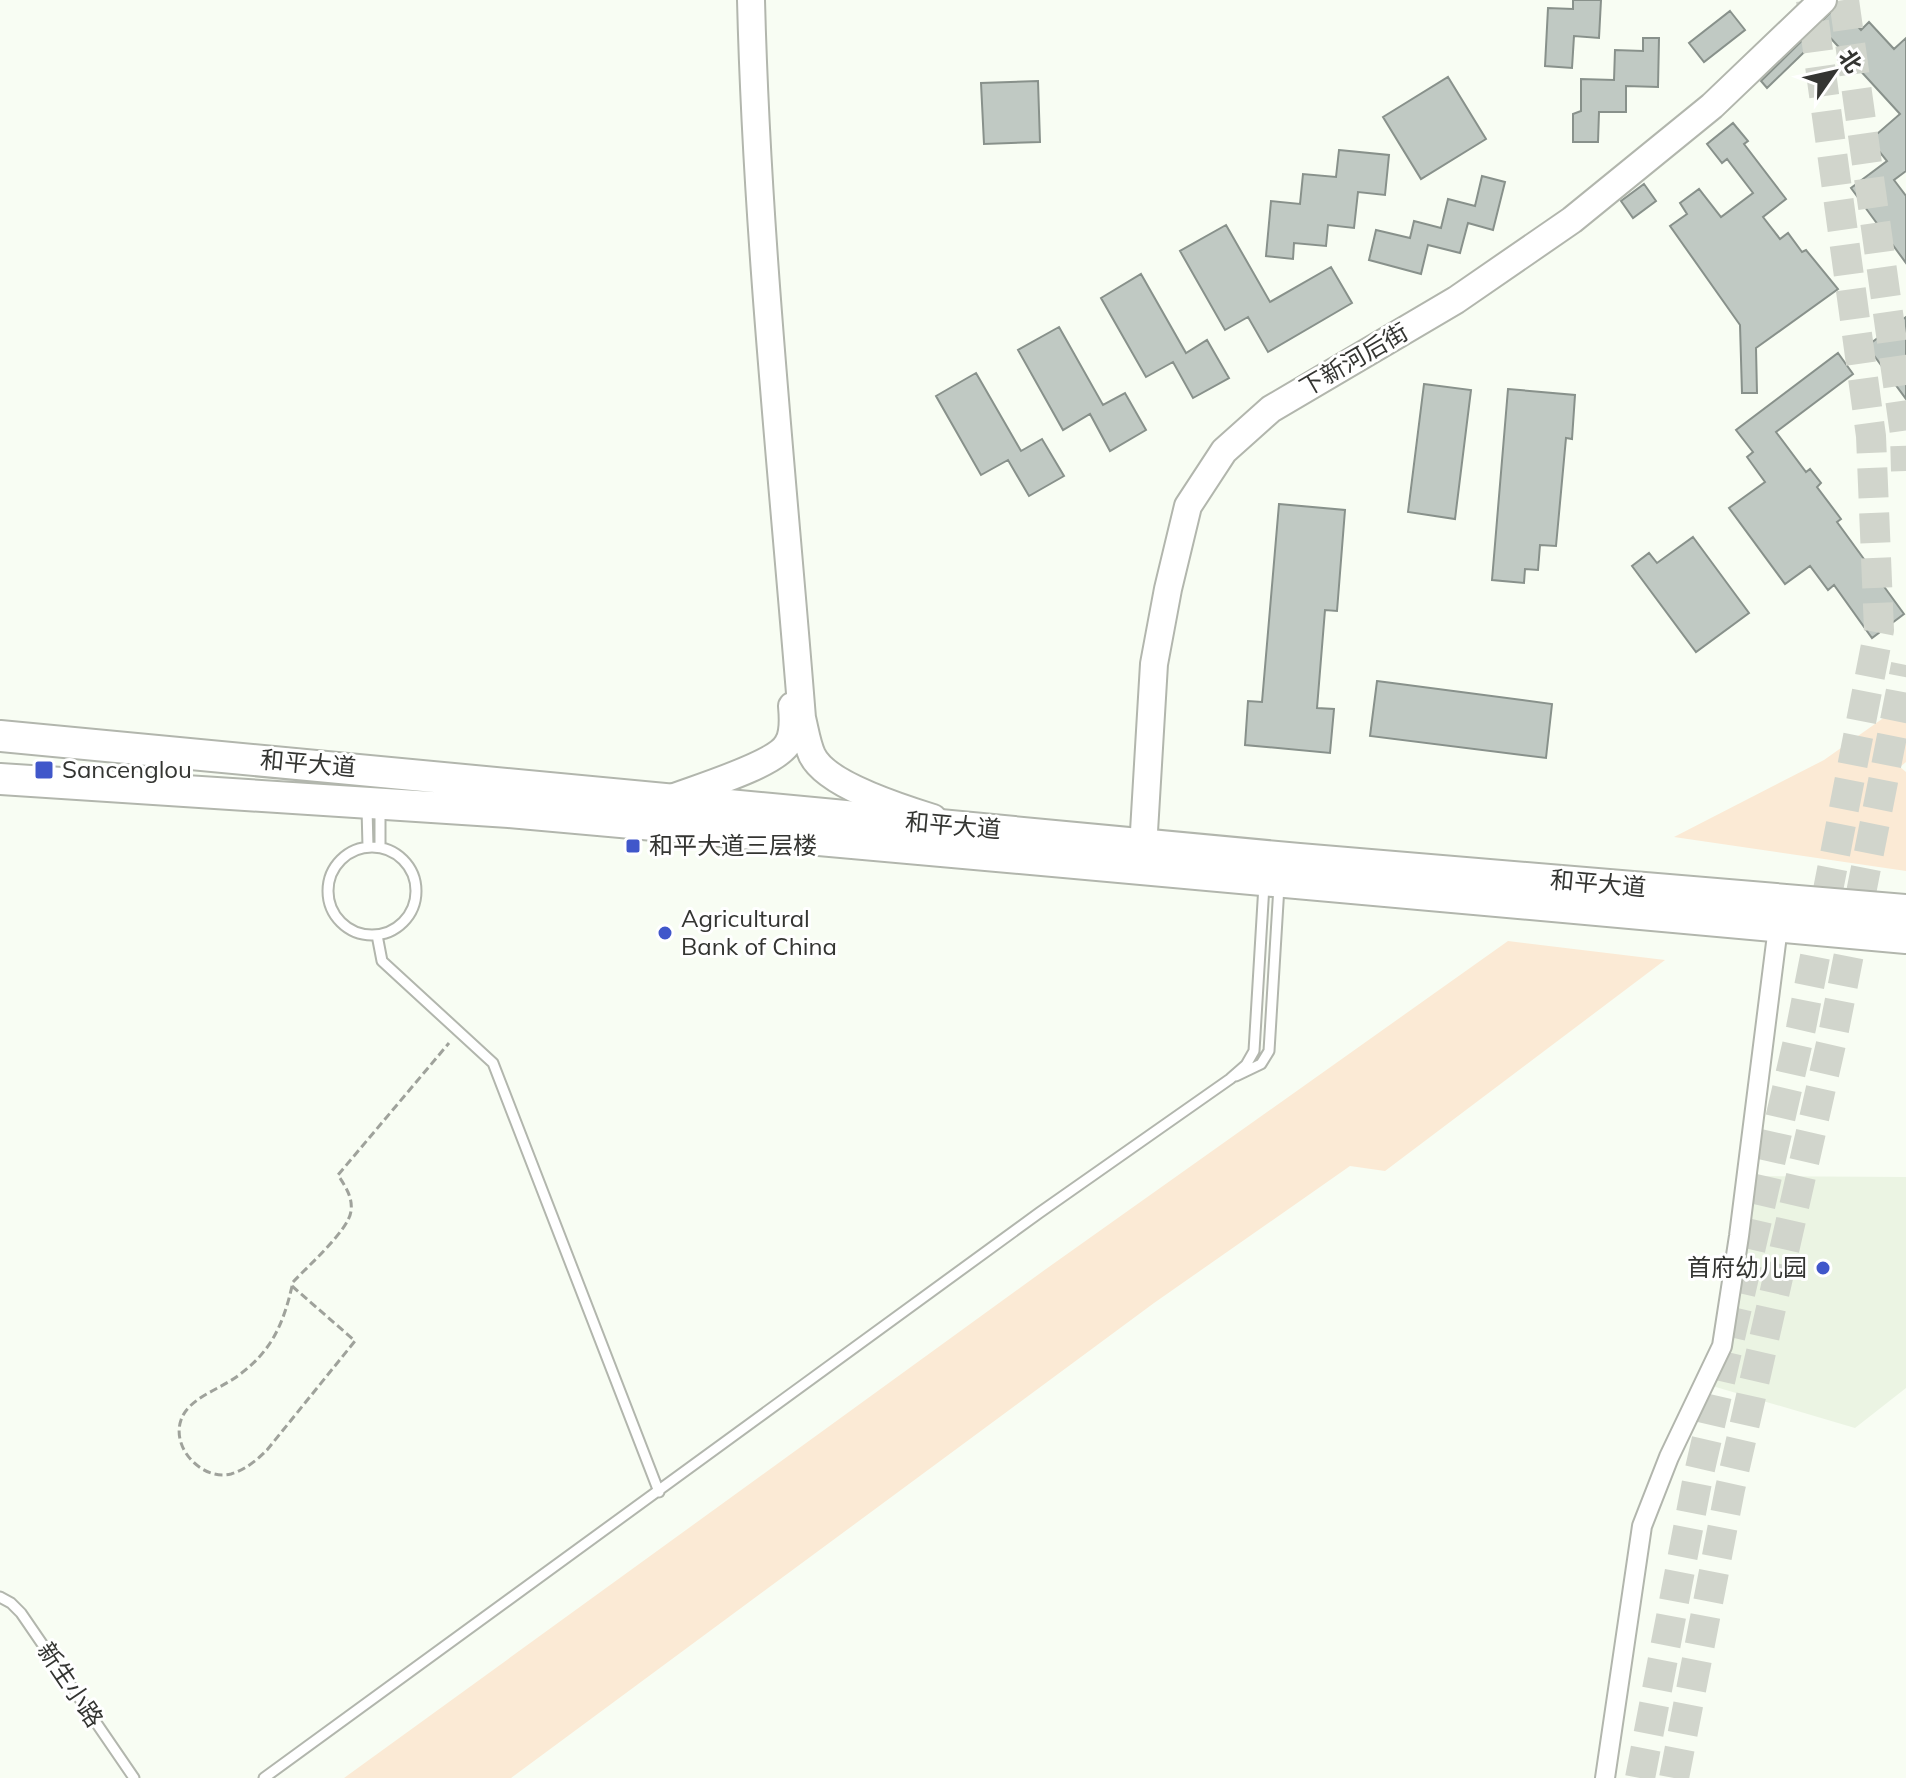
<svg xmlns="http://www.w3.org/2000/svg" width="1906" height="1778" font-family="Mulish,'Noto Sans SC',sans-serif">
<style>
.built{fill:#ebf4e3}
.green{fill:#fbead5}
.building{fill:#c0c9c3;stroke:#88918b;stroke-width:2}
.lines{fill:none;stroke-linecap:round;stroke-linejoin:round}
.primary-tunnel{stroke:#d1d5cc;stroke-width:30;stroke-dasharray:30 15;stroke-linecap:butt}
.lane-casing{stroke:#b2b6ad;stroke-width:13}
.street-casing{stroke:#b2b6ad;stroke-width:22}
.secondary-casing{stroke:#b2b6ad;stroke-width:30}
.primary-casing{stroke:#b2b6ad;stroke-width:34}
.path{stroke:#9fa29b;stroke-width:3;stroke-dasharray:8 4;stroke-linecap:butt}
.lane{stroke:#fff;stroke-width:9}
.street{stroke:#fff;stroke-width:18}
.secondary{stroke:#fff;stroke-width:26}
.primary{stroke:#fff;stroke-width:30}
.poi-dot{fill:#4057ca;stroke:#fff;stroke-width:3}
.labels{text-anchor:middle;stroke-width:6;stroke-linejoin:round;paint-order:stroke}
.street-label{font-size:24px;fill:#343532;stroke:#fff}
.poi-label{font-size:24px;fill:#343532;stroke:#fff;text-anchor:start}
</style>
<rect width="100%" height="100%" fill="#f8fdf3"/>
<path class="built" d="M1757,1176l149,1v211l-51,40 -146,-43 14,-26z"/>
<path class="green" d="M1906,702v60l-6,5 6,5v99l-232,-34 150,-77z
M1508,941l157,19 -280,211 -35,-5 -196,137 -643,475h-167l702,-509z"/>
<path class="building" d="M1573,0h28l-2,38 -25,-2 -2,32 -27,-2 3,-58 25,1z
M1838,5l23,25 8,-8 25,27 12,-11v133l-12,9 12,16v67l-55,-75 36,-27 -17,-21 30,-26 -75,-82 -58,56 -6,-7z
M1730,11l15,19 -41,32 -15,-19z
M1643,38h16l-1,49 -32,-1v26h-27l-1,30h-25v-28l8,-3v-32l33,1 1,-30 28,1z
M1448,77l38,62 -65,40 -38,-62z
M1038,81l2,61 -56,2 -3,-61z
M1733,123l15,18 -4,3 42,55 -23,18 17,22 8,-6 14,19 4,-2 32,39 -82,59 1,45h-15l-2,-68 -70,-99 17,-12 -7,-11 19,-14 22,28 32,-24 -26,-34 -5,4 -15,-19z
M1339,150l50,5 -4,40 -27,-3 -4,36 -26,-3 -2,21 -32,-3 -1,16 -27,-3 5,-55 29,3 3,-30 33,3z
M1482,176l23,6 -12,48 -25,-7 -8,30 -32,-8 -7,29 -52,-14 7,-30 34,8 4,-17 27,7 7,-29 27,7z
M1644,184l12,17 -23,17 -12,-17z
M1226,225l44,77 61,-35 21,36 -84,49 -20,-35 -23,13 -45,-79z
M1141,274l45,79 21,-13 22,38 -36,20 -20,-36 -27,15 -45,-79z
M1906,317v82l-39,-53z
M1059,327l44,78 22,-12 21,37 -36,21 -20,-37 -27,16 -45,-80z
M1838,353l15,21 -77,58 30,40 4,-3 11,14 -4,4 24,32 -4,3 67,92 -32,24 -38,-53 -6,5 -18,-24 -25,18 -56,-76 36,-26 -18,-25 6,-5 -17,-22z
M976,373l45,78 21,-12 22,37 -35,20 -21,-36 -27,15 -45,-79z
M1424,384l47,6 -16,129 -47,-7z
M1508,389l67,6 -3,44 -6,-1 -10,108 -16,-1 -2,25 -13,-1 -1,14 -32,-3z
M1279,504l66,6 -8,101 -12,-1 -8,98 17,1 -4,44 -85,-8 3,-44 14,1z
M1693,537l56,76 -53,39 -64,-86 17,-13 8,10z
M1377,681l175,23 -6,54 -176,-22z"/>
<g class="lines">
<path class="primary-tunnel" d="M1844,0l61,434 1,37
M1640,1778l57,-296 104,-454 78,-398 -8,-194 -60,-436
M1674,1778l56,-289 103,-454 73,-370"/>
<g class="lane-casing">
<path id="lane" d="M367,808l1,39
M380,847v-40
M328 891a44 44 0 1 1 88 0a44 44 0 1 1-88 0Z
M377,935l5,26 111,102 166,429
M1236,1076l25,-12 8,-13 10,-165
M0,1597l11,6 10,10 113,165
M264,1778l775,-565 191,-134 16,-14 8,-14 10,-166"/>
</g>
<g class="street-casing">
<path id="street" d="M1605,1778l37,-252 27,-69 53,-111 17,-110 39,-309"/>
</g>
<g class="secondary-casing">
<path id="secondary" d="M751,0c6,240 32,479 51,718 3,12 5,26 10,37 14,30 89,53 121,63
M669,799c25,-10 108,-34 119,-56 6,-10 5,-26 4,-37
M1142,865l12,-201 14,-75 20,-83 36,-55 47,-42 185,-109 116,-80 140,-114 111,-106"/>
</g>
<g class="primary-casing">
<path id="primary" d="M0,736l1299,123 607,51
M0,779l509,33 1397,126"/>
</g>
<path class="path" d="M292,1286l63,55 -88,109c-10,10 -22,20 -36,24 -28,7 -60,-25 -50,-54 7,-22 40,-31 58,-45 34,-25 45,-53 54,-93 14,-15 56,-52 58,-71 2,-14 -6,-25 -13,-36l111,-132"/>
<use href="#lane" class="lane"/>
<use href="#street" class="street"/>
<use href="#secondary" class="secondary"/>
<use href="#primary" class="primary"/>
</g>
<g class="poi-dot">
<rect x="34" y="760" width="20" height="20" rx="4"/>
<rect x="625" y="838" width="16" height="16" rx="4"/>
<circle cx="665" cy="933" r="8"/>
<circle cx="1823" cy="1268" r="8"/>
</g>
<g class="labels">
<g class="street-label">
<text transform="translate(1354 360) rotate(-30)" y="8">下新河后街</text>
<text transform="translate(308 764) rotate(5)" y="8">和平大道</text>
<text transform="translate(953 826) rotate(5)" y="8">和平大道</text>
<text transform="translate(1598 884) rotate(5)" y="8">和平大道</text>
<text transform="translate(70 1685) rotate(56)" y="8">新生小路</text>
</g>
<g class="poi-label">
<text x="62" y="778">Sancenglou</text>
<text x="649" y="854">和平大道三层楼</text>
<text x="681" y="927">Agricultural<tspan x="681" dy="28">Bank of China</tspan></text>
<text x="1807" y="1276" text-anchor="end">首府幼儿园</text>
</g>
</g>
<g transform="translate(1834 72) rotate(56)" stroke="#ffffff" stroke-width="6" paint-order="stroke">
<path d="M0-6L14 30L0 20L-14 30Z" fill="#343532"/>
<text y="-12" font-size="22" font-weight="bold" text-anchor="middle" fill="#343532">北</text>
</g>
</svg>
